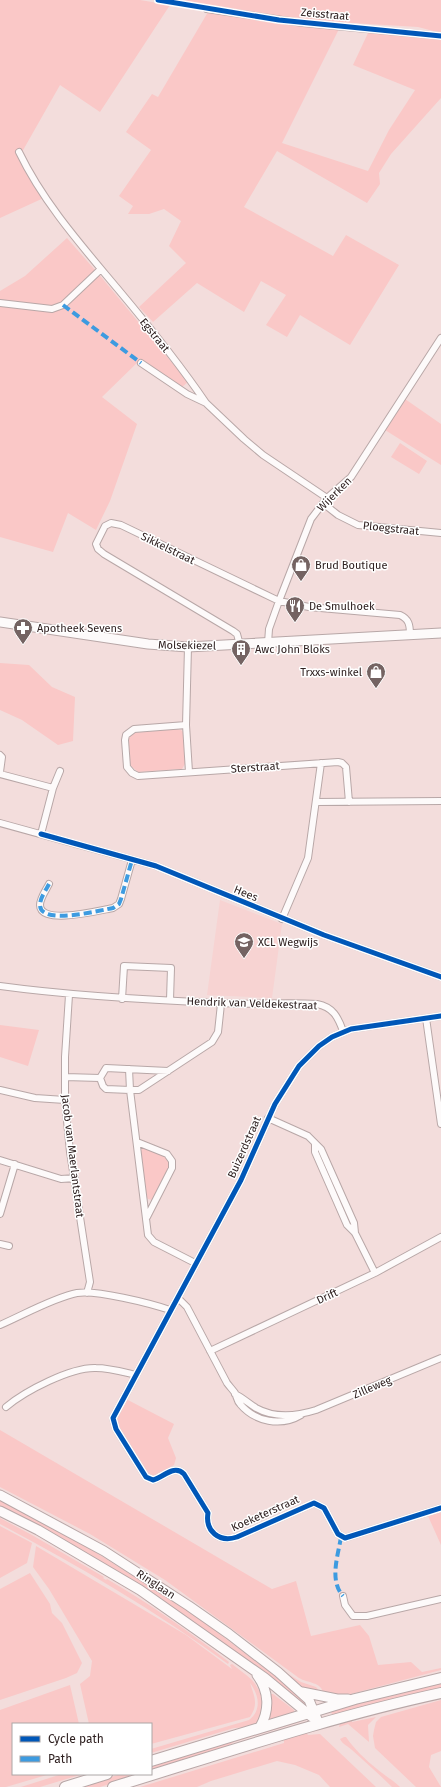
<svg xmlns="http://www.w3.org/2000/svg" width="441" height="1787" font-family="'Fira Sans',sans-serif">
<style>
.built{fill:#f7d3d2}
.green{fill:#fac8c7}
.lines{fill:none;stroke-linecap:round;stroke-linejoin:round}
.minor-casing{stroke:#b8a7a7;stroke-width:8}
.secondary-casing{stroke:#b8a7a7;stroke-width:11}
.trunk-casing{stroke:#b8a7a7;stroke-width:12}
.minor{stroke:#fdfafa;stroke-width:6}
.secondary{stroke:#fdfafa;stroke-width:9}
.trunk{stroke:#fdfafa;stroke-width:10}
.quiet{stroke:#3d9be0;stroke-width:4;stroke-dasharray:8 4;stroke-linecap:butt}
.cycleway-casing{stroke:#fff;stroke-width:8}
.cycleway{stroke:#0057b8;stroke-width:5}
.labels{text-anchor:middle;stroke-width:3;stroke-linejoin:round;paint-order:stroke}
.street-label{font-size:11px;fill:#2f2121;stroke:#fff}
.poi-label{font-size:11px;fill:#2f2121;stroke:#fff;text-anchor:start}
</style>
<rect width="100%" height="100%" fill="#f3dddc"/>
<path class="built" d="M220,900l62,24 -10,74 -65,-3z"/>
<path class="green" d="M0,0h140l30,5 -70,107 -40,-27 -38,67 26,44 -48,22z
M172,0h269v33l-23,-6 -132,-8z
M208,12l84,13 47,4 -57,114 86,28 21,-41 26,-40 -62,-25 15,-32 35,1 38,5v59l-50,56 -12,19 1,11 -13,19 -90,-52 -33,56 89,49 13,-21 53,30 -49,80 -50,-30 -13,22 -21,-12 20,-30 -25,-14 -17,31 -47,-29 -44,39 -14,-15 47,-44 -17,-17 12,-25 -17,-12 -15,5h-21l5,-8 -14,-10 32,-46 -25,-18 26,-38 6,3z
M67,238l35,40 86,104 -6,5 -41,-28 -39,38 35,27 -27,77 -14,29 -28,-17 -15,39 -53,-15v-246l25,-15z
M405,399l36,25v41l-56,-35z
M400,443l27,18 -8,13 -28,-17z
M0,663l29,2 23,22 23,10 -2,44 -15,4 -36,-25 -22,-10z
M177,729l4,1 3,3 2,29 -4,7 -44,3 -8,-7 -2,-26 5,-6z
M0,1025l39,5 -11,36 -28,-9z
M145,1147l20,8 6,10 -19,35 -4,-1 -2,-3 -6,-45z
M126,1399l48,25 -6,14 8,20 -2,7 -21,12 -5,-2 -32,-53 1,-6z
M0,1430l272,159 24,-8 15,55 49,-11 9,11 9,29 33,-3 11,10 19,-4v2l-94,25 -24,-1c0,-12 -16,-11 -24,-16l-134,-98 -75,-46 -90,-47z
M0,1500l70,36 123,78 110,83 4,7 -3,1c-95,-76 -195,-146 -304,-199z
M441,1511v34l-13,-29z
M0,1518l32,17 72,42 -1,1 3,2 1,-1c43,25 83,53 122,83l-1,2c-72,-53 -149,-98 -228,-140z
M0,1526l32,17 -5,20 -27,15z
M36,1546l150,89 46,34 -2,-4 2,-1c6,5 14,10 20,16 5,5 6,12 12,15 -3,23 -2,33 -30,33l-83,25v-4l98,-29c13,-10 10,-25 1,-37 4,13 9,21 0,34l-99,27v-20h-62l-9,-40 10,-8 2,-15 -43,-72 -16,-22z
M30,1573l20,31 2,9 10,10 20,40 -5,10 -11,5 -66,22v-111z
M288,1674l13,8 15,5 4,5c-13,0 -24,-8 -34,-16z
M441,1683v5l-108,27 -3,-4 54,-15z
M70,1685l9,39h-66v50h37l-44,13h-6v-77z
M269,1694h4l21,16v2l-24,7 -1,-1z
M441,1700v51l-10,4 -2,12 12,20h-25l-41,-39 -2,-12 1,-6 2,-8 5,-5z
M376,1717l-8,8 1,17 -21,-18 -9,3 1,-4 12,-3v2z
M298,1720l2,2 -66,20 -12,8 -71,21v-6z
M306,1732l2,3 12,-1 56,53h-46l-11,-12 -24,-10 -18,-4 -66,20 -14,6h-57l144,-44v-4z
M344,1737h2c8,12 20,23 31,32 8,7 16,11 23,18h-8c-13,-13 -27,-25 -40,-37 -4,-4 -9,-5 -12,-11z
M62,1774h21l-43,13h-19z
M121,1774h21l-42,13h-21z"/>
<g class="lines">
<g class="minor-casing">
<path id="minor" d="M207,9l96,14 138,13
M19,152c24,50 62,93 98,136 31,37 62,75 89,115
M0,303l52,6 11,-4 38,-36
M141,363l46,31 19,9 38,36 19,16 64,43
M324,504l14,11 20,10 83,8
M268,643l1,-14 10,-28 32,-82 16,-21 24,-21 90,-139
M240,645l-3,-11 -4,-3 -129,-77 -6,-5 -2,-5 9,-18 6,-3 10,2 158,76 30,6 91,8c9,4 10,10 10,20
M188,647l-2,78 3,47
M186,725l-52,4 -8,6 -1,5 2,27 5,6 6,3 200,-14 4,1 4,4 3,35
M0,755l2,2 -2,15
M0,774l53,14
M316,802l125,-1
M0,823l156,43 168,69 117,42
M41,834l12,-46 7,-17
M49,884c-3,6 -9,14 -9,21 0,21 61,5 73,3l6,-4 2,-5 11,-39
M282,919l26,-61 13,-95
M0,986c73,10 147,14 220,17 33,2 65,-1 97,1 16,3 21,13 26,27
M69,995l-4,62v43l5,52 20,130 -3,11
M122,999l2,-33 47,2 -1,32
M441,1016l-90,13 -19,8 -13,9 -20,20 -24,38 -34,76 -128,238 3,11 30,48 7,3c11,-3 21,-16 31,-6l24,39c-3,18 11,30 29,24l77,-34 10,5 14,26 7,4 96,-30
M426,1018l15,106
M129,1069l1,21 -24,-1 -3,-3 -3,-8 6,-10 62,3
M65,1077l35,1
M0,1090l35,8 30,2
M268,1118l40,18 13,13 33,74 1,10
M137,1142l30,12 5,7v7l-25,49
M315,1144v8l32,73 8,8 20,40
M0,1160l61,19 14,-1
M0,1214l15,-50
M0,1244l9,2
M195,1263l-41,-21 -6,-7 -18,-145h9l73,-48 6,-10 3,-28
M178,1298l9,9 40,76c3,4 6,7 8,10 2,4 2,8 5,11 15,18 41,23 61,11
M0,1325c21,-9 55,-28 77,-32 20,-3 72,10 93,17
M210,1351l165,-78 66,-36
M235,1394c8,4 13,9 21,14 18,10 41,8 60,2l125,-52
M6,1407c19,-16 65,-40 90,-39 13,0 27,4 40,7
M343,1596l2,9 8,11h14l74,-17"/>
</g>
<g class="secondary-casing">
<path id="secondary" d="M0,622l148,22 40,3 253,-14
M0,1495l104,56 85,55 40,28 49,38 31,28 10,24
M0,1511l38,19 102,60 125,88 47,39
M257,1675c12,16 13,35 3,52
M302,1692l35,7h11"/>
</g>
<g class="trunk-casing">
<path id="trunk" d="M151,1761l204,-62 86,-21
M65,1787l42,-13
M113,1787c108,-33 217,-70 328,-94"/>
</g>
<use href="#minor" class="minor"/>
<use href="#secondary" class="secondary"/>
<use href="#trunk" class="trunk"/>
<path class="quiet" d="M63,305l78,58
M49,884c-3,6 -9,14 -9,21 0,21 61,5 73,3l6,-4 2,-5 11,-39
M341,1537c-3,19 -12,43 2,59"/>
<g class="cycleway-casing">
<path id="cycleway" d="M158,0l121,20 162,16
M41,834l115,32 168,69 117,42
M441,1016l-90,13 -19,8 -13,9 -20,20 -24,38 -34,76 -128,238 3,11 30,48 7,3c11,-3 21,-16 31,-6l24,39c-3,18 11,30 29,24l77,-34 10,5 14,26 7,4 96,-30"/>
</g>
<use href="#cycleway" class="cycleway"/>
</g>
<defs>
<g id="shop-pin" transform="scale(1)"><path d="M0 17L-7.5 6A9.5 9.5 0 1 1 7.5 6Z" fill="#746362" stroke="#fff"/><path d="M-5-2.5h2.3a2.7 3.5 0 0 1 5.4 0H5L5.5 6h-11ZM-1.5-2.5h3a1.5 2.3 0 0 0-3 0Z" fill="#fff"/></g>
<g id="restaurant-pin" transform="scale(1)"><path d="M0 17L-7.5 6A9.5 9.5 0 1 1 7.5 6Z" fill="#746362" stroke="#fff"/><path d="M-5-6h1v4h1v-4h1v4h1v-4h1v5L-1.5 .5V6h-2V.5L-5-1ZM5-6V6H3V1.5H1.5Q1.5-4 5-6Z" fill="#fff"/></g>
<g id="pharmacy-pin" transform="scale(1)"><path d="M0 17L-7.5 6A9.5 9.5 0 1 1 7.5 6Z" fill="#746362" stroke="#fff"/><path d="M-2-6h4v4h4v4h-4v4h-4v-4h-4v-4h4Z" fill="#fff"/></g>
<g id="building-pin" transform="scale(1)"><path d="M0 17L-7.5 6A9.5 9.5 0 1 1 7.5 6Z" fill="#746362" stroke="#fff"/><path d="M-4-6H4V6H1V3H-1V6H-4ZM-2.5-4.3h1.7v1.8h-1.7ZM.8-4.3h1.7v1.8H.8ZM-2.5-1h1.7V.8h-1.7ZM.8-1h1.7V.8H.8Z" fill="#fff"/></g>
<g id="school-pin" transform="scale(1)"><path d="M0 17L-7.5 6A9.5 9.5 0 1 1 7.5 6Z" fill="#746362" stroke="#fff"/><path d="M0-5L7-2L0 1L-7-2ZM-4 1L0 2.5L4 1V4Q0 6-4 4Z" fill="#fff"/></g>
</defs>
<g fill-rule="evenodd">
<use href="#shop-pin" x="301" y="565"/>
<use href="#restaurant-pin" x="295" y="606"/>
<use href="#pharmacy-pin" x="23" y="628"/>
<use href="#building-pin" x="241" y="649"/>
<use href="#shop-pin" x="376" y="672"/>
<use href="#school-pin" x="244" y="942"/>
</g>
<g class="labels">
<g class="street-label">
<text transform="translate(325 14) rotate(5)" y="4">Zeisstraat</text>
<text transform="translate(155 335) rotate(51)" y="4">Egstraat</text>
<text transform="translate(334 494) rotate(-45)" y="4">Wijerken</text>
<text transform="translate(391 528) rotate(6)" y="4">Ploegstraat</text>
<text transform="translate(168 548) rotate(26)" y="4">Sikkelstraat</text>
<text transform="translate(187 645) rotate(1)" y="4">Molsekiezel</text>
<text transform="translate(255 767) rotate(-4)" y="4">Sterstraat</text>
<text transform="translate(246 893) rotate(22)" y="4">Hees</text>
<text transform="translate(252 1003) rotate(2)" y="4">Hendrik van Veldekestraat</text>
<text transform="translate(244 1147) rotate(-66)" y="4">Buizerdstraat</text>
<text transform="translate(73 1156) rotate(83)" y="4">Jacob van Maerlantstraat</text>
<text transform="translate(327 1296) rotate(-25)" y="4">Drift</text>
<text transform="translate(372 1387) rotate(-23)" y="4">Zilleweg</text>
<text transform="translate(265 1513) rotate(-24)" y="4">Koeketerstraat</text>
<text transform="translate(156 1584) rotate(33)" y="4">Ringlaan</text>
</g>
<g class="poi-label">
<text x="315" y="569">Brud Boutique</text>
<text x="309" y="610">De Smulhoek</text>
<text x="37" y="632">Apotheek Sevens</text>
<text x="255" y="653">Awc John Bloks</text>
<text x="362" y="676" text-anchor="end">Trxxs-winkel</text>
<text x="258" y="946">XCL Wegwijs</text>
</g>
</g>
<rect x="12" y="1723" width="140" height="52" fill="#ffffff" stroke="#aca6a6"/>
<rect x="20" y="1736" width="20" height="6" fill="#0057b8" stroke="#aca6a6"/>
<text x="48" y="1743" font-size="12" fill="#2f2121">Cycle path</text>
<rect x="20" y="1756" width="20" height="6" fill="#3d9be0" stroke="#aca6a6"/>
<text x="48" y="1763" font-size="12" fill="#2f2121">Path</text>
</svg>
